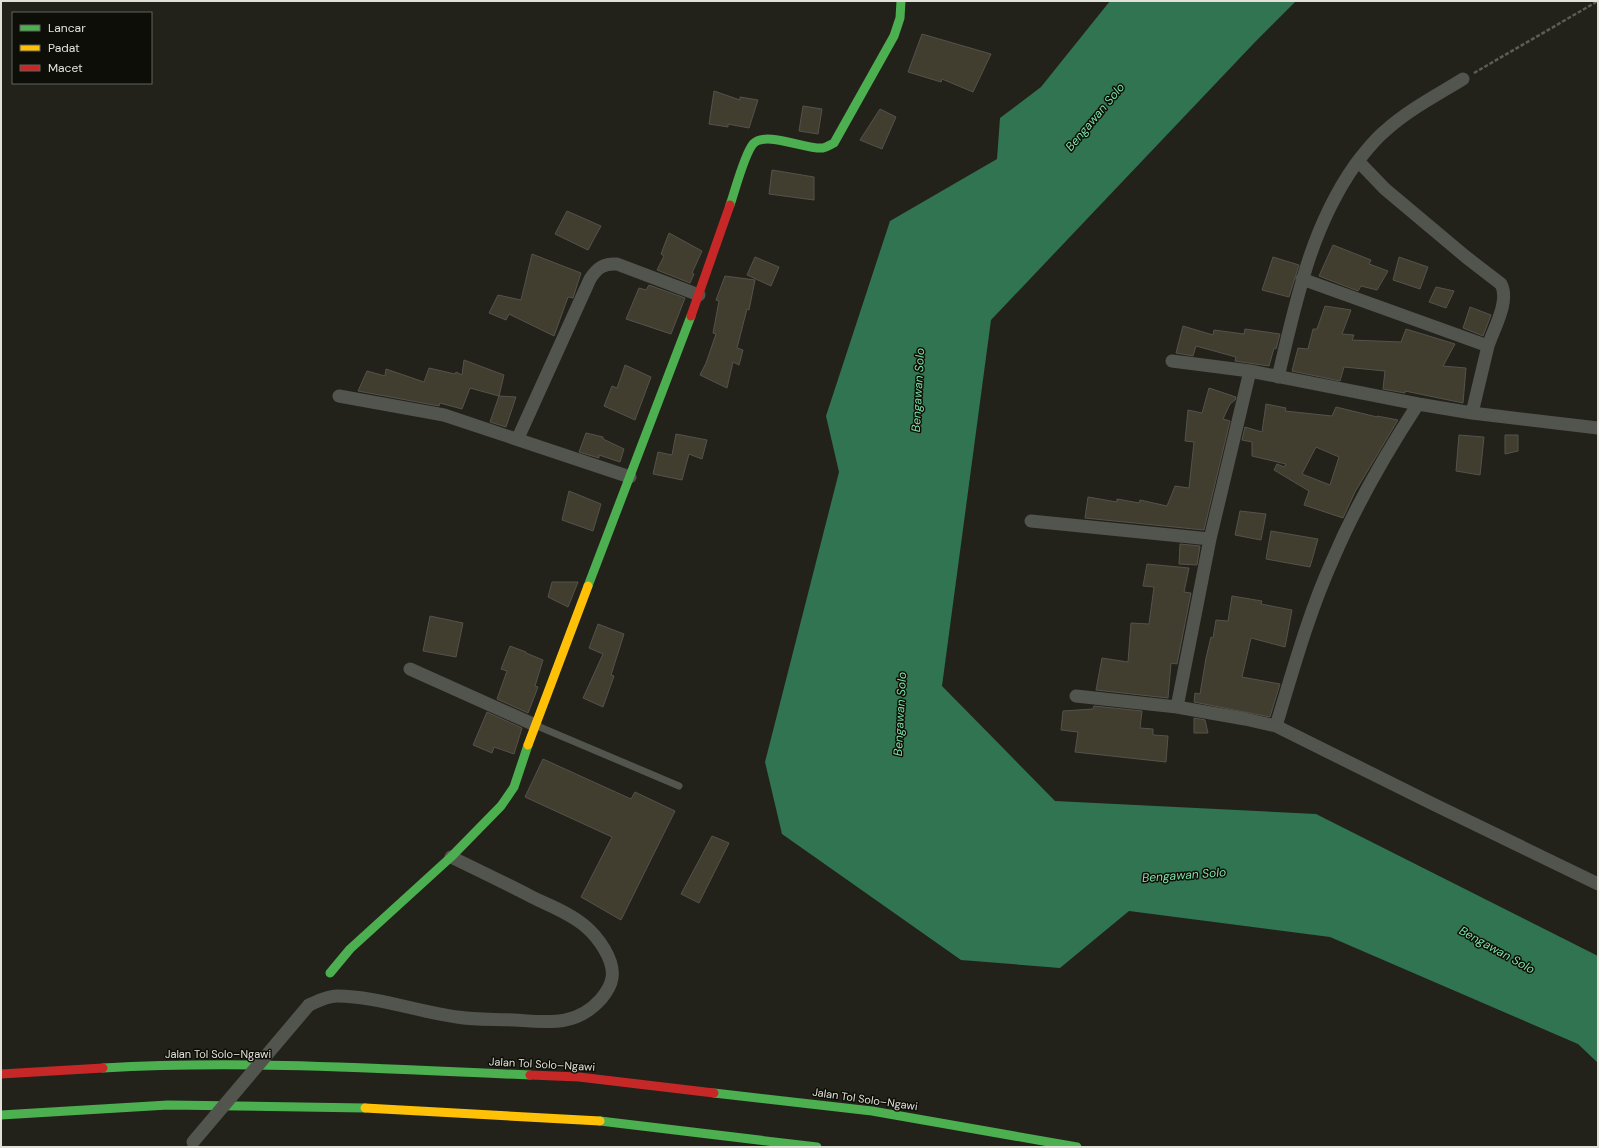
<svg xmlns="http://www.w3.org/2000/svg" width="1599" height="1148" font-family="'DM Sans',sans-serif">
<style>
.water{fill:#307451}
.building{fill:#413d2f;stroke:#54524c;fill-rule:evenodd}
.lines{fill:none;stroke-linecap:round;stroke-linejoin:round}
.path{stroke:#5b5e56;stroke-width:2.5;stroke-dasharray:4 2;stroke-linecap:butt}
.lane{stroke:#52554d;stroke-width:7}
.street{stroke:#52554d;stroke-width:13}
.fast{stroke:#4caf50;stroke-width:9}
.slow{stroke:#ffc107;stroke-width:9}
.jam{stroke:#c62828;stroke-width:9}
.street-bridge{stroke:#52554d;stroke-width:13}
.labels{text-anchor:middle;stroke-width:3;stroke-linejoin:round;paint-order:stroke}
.street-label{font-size:11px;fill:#e1e1d9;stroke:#0e0e08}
.water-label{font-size:12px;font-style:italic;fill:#7de5ac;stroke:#0e0e08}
</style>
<rect width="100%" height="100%" fill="#22221b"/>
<path class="water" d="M1110,1h186l-40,40 -265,279 -49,366 113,115 261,13 282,142v107l-20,-19 -248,-107 -201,-26 -69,57 -99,-8 -179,-126 -17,-72 74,-290 -13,-56 64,-195 107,-62 3,-41 41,-31z"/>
<path class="building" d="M922,34l69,20 -18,38 -31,-13 -1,3 -33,-10z
M714,91l26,9v-3l18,3 -9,28 -21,-4v3l-19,-3z
M803,106l19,3 -4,25 -19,-3z
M880,109l16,8 -14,32 -22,-9z
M772,170l42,7v23l-45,-6z
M567,211l34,15 -13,24 -33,-16z
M669,233l33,18 -10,22 2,1 -4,9 -33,-13 7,-14 -3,-2z
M1333,245l38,15 -2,4 19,7 -11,19 -16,-4 -3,5 -39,-15z
M532,254l49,19 -8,25 -5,-1 -14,39 -45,-22 -3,6 -17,-7 9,-18 23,5z
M755,257l24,10 -8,19 -24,-11z
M1273,257l26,8 -10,32 -27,-7z
M1399,257l29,10 -8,22 -27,-9z
M725,276l30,4 -6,30 -2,-1 -10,39 6,2 -4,15 -6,-3 -6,26 -27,-13 6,-12 10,-29 -3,-1 6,-32 -3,-1z
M649,285l36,13 -14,36 -45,-15 13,-31 7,2z
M1436,287l18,4 -8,17 -17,-6z
M1325,306l26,4 -9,24 12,1 -2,5 49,2 5,-13 49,15 -12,22 23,2 -3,35 -58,-12v2l-22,-4 2,-18 -41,-4 -4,14 -48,-10 6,-23 10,1 5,-20h4z
M1470,307l21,8 -8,21 -20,-8z
M1183,326l30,9 1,-5 30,4 1,-5 35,5 -4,15 -2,-1 -5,18 -34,-5 1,-4 -40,-11 -3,10 -17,-3z
M464,360l40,15 -5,21 -29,-8 -8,21 -22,-6 -1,3 -81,-15 9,-20 18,5 1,-7 38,13 5,-14 26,6 1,-2 6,3z
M625,365l26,12 -16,43 -31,-14 8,-20 5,2z
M1209,388l27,9 -1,3 -5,4 -7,15 7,2 -26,109 -119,-12 3,-21 29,5v-3l22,4 1,-3 27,6 8,-20 14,2 5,-46 -9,-1 3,-31 14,3z
M499,396l17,1 -10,30 -16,-5z
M1266,404l20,4 -1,3 47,5 4,-9 41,10v-1l21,4 -43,72 -12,26 -39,-13 5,-14 -35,-21 3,-6 7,3 2,-3 -34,-8v-14l-10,-2 3,-13 17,5zM1316,447l23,10 -9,28 -28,-11z
M586,433l17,4v2l21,10 -4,13 -21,-7v3l-20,-6z
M676,434l31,6 -5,19 -13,-5 -7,26 -29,-6 5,-22 14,3z
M1459,435l25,2 -4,38 -24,-4z
M1505,435h13v16l-13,3z
M569,491l32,13 -8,27 -31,-11z
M1240,511l26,3 -5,26 -26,-5z
M1271,531l47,8 -8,28 -44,-8z
M1180,544l20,2 -3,19 -18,-1z
M1147,564l42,4 -5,24 7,1 -14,71 -6,-1 -3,35 -72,-8 6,-32 26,4 3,-39 18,1 5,-37 -11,-1z
M552,582h26l-10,25 -20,-10z
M1232,596l30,5 -1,3 31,6 -7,37 -34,-9 -9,39 38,7 -10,33 -76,-15 1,-9 5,1 6,-36 5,-21 2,1 3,-18 12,1z
M430,616l33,7 -7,34 -33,-6z
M598,624l26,10 -13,41 3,1 -11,31 -20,-9 20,-44 -14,-6z
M510,646l16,6v1l17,7 -8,26 3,1 -10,26 -31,-14 10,-28 -6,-2z
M1094,706l48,5 -2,17 13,1v6l15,1 -2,26 -91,-10 3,-20 -17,-2 2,-19 30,-2z
M487,712l35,16 -8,26 -20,-7 -2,6 -19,-8z
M1194,718l11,2 3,13h-14z
M543,759l88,40 4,-7 40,19 -54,109 -40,-23 31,-60 -87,-40z
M712,836l17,7 -30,60 -18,-9z"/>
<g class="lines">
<path class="path" d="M1474,73l124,-72"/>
<path class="lane" d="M535,725l144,61"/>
<path class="street" d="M1358,161l27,28 81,68 35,27c9,17 -7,44 -13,62
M1302,279l186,67 -16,67
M1172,361l78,10 168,33 54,9 126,15
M1278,377c18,-75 32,-148 77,-212 9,-12 18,-24 30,-34 23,-21 52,-36 78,-52
M339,396l105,19 186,62
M518,438l72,-159c7,-11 14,-16 27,-15l82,31
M1031,521l179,18
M410,669l125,56
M1076,696l101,11 68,12 31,7 157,78 165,80
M1177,707l33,-168 40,-168
M1276,726c17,-56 33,-114 57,-167 23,-54 53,-106 85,-155
M309,1005c9,-4 18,-9 28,-9 38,0 82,16 120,21 18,3 38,2 57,3 34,2 62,7 87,-21 5,-6 10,-14 11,-21 3,-18 -14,-41 -27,-52 -15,-13 -35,-20 -53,-29 -27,-14 -54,-27 -81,-40"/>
<path class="fast" d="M730,205c5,-14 14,-50 23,-61 12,-14 54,6 70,4 4,-1 7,-3 11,-5l60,-107 6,-18 1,-17
M588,586l103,-270
M330,973l20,-24 101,-92 50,-51 13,-19 14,-42
M103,1068c142,-8 285,1 427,7
M714,1093l158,18 205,36
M1,1115l167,-10 197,3
M600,1121l217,26"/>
<path class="slow" d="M528,745l60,-159
M365,1108l235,13"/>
<path class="jam" d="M691,316l39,-111
M1,1074l102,-6
M530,1075l49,2 135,16"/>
<path class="street-bridge" d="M193,1142l116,-137"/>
</g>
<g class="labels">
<g class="street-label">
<text x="218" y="1058">Jalan Tol Solo–Ngawi</text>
<text transform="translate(542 1064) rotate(3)" y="4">Jalan Tol Solo–Ngawi</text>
<text transform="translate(865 1099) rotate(8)" y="4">Jalan Tol Solo–Ngawi</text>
</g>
<g class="water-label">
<text transform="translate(1095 117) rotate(-50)" y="4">Bengawan Solo</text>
<text transform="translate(918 390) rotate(-87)" y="4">Bengawan Solo</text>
<text transform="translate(900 714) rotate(-87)" y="4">Bengawan Solo</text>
<text transform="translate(1184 875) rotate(-4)" y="4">Bengawan Solo</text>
<text transform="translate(1497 950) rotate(29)" y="4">Bengawan Solo</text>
</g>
</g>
<rect width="1599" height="1148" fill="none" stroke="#e1e1d9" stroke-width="4"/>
<rect x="12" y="12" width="140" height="72" fill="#0e0e08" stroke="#62625c"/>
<rect x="20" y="25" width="20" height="6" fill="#4caf50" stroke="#62625c"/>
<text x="48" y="32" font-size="12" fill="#e1e1d9">Lancar</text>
<rect x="20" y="45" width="20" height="6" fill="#ffc107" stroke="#62625c"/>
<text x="48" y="52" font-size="12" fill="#e1e1d9">Padat</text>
<rect x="20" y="65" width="20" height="6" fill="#c62828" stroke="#62625c"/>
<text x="48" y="72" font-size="12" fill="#e1e1d9">Macet</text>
</svg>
